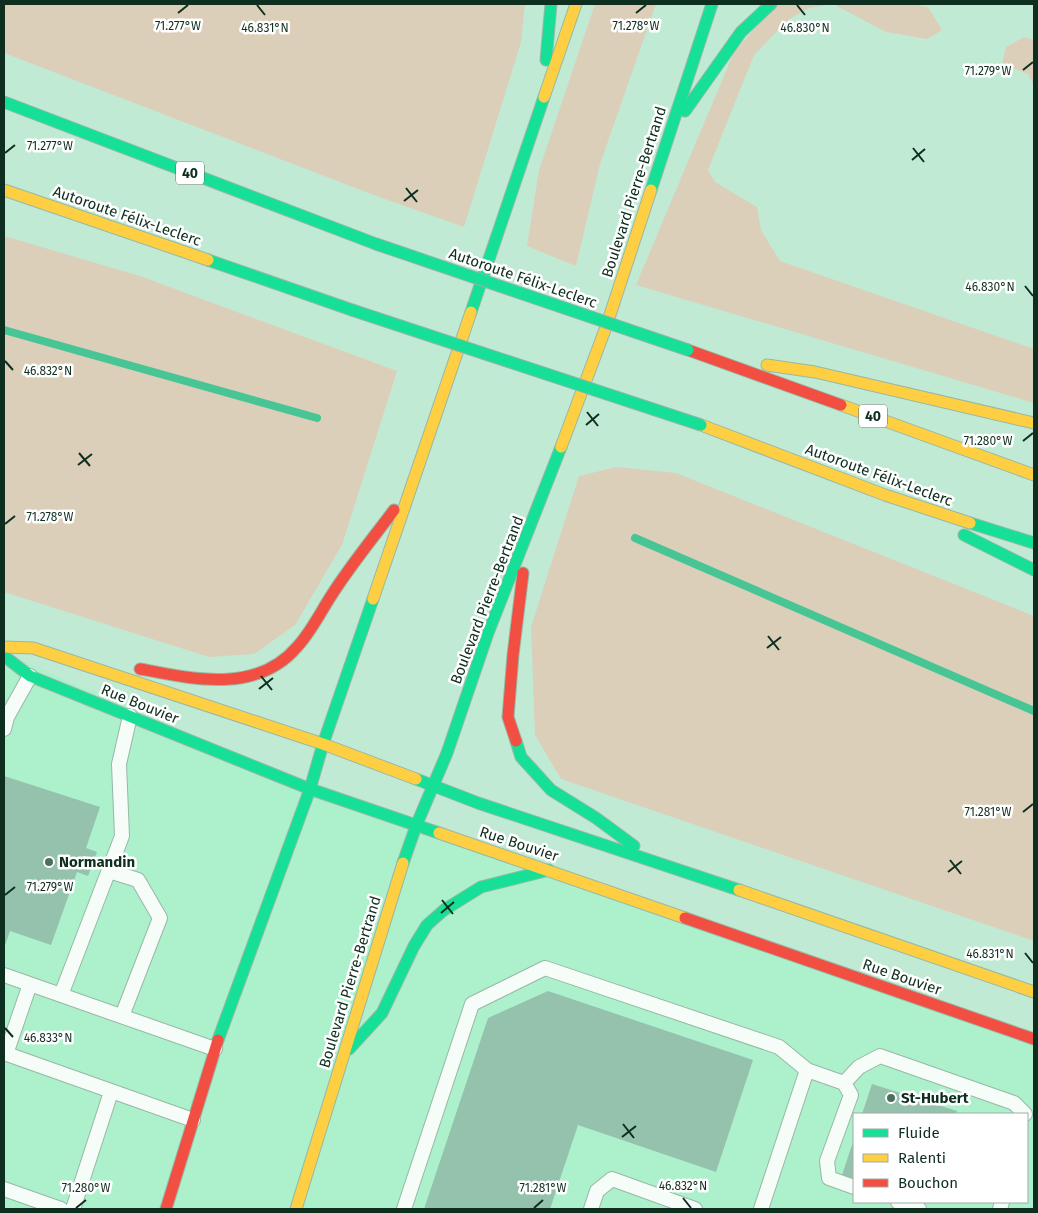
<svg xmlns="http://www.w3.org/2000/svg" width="1038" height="1213" font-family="'Fira Sans',sans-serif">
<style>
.built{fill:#adf0cc;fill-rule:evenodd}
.green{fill:#dccfba}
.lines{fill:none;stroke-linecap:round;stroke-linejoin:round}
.stream{stroke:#48c594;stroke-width:8}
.building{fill:#95c2ac}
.lane-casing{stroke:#97b8a6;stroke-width:16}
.fast-casing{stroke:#97b8a6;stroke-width:13}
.slow-casing{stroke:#97b8a6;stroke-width:13}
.jam-casing{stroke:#97b8a6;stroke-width:13}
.lane{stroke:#f6fcf8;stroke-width:14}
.fast{stroke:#16e098;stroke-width:11}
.slow{stroke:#ffcf43;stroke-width:11}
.jam{stroke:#f24e42;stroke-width:11}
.fast-bridge-casing{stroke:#91b3ab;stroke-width:13;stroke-linecap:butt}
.fast-bridge{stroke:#16e098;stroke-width:11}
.ticks{fill:none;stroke:#0e2e1f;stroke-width:2}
.poi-dot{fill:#4c705e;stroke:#fff;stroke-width:2}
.labels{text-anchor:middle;stroke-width:5;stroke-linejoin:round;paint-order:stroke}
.shield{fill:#fff;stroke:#566d62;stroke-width:1}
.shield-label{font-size:14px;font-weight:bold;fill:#0e2e1f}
.street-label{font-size:15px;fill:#0e2e1f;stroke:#fff}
.poi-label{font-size:15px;font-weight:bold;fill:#0e2e1f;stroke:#fff;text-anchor:start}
.ticks-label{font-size:12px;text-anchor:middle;fill:#0e2e1f;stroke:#fff;stroke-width:5;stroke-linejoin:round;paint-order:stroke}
</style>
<rect width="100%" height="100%" fill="#c0ead3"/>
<path class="built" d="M4,652l306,137 724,253v167h-1030zM854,1114h173v88h-173z"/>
<path class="green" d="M4,4h521l-4,38 -57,185 -85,-30 -375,-144z
M595,4h61l-56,160 -24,102 -49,-20 12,-76z
M776,4h136l16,3 14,23 -15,9 -41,-7 -53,-28 -24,4 -20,11 -35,36 -46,115 7,12 42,25 4,23 19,31 254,88v54l-398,-118 98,-233z
M1024,37l10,3v46l-6,-12 -26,-10 4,-17z
M4,236l136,40 257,95 -55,174 -47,80 -41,29 -45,3 -205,-65z
M617,467l59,6 358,143v325l-473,-162 -26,-44 -4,-108 48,-151z"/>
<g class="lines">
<path class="stream" d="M4,330l313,88
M635,538l399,173"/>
</g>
<path class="building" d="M4,776l96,31 -14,41 11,4 -9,24 -11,-4 -26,73 -41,-14 -6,17z
M548,991l205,69 -37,112 -138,-47 -28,84h-126l64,-191z
M872,1084l85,27 -1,3h-94z
M854,1139v44l-13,-5z"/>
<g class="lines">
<g class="lane-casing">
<path id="lane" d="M130,716l-11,48 3,72 -61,159 154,54
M4,729l3,-12 23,-41
M109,871l29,9 22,38 -38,98
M4,975l57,20
M4,1053l189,67
M6,1054l24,-70
M807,1070l37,13 7,12 -24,66 2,17 25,9
M844,1083l15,-16 21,-11 134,47 11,11
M4,1189l57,20
M898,1202l21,7
M73,1209l38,-117
M404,1209l68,-205 73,-36 234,79 28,23 -46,139
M591,1209l6,-18 15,-12 83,30
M1000,1209l2,-7"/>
</g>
<g class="fast-casing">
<path id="fast" d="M546,60l5,-56
M4,102l372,142
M685,111l56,-79 30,-28
M651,190l61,-186
M208,260l144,50
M471,312l73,-215
M970,523l64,20
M964,535l70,35
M4,656l26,20 280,113 129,44
M516,741l5,16 30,33 45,28 38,28
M416,779l62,24 261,87
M403,863l13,-37 31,-73 41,-120 73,-186
M218,1040l92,-251 13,-45 50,-145
M349,1049l33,-36 32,-67 13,-21 17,-15 37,-23 68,-17"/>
</g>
<g class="slow-casing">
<path id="slow" d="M544,97l32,-93
M4,190l204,70
M767,365l48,7 219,51
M841,405l193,70
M701,425l184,70 85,28
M561,447l45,-120 45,-137
M373,599l98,-287
M4,647l29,1 290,96 93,35
M439,833l246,85
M739,890l295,102
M296,1209l107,-346"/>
</g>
<g class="jam-casing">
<path id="jam" d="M688,350l153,55
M140,669c53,10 117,25 157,-22 14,-15 23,-34 34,-51 19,-30 42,-58 63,-86
M516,741l-8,-24 5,-62 10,-82
M685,918l349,121
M166,1209l52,-169"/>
</g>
<use href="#lane" class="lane"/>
<use href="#fast" class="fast"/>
<use href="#slow" class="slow"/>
<use href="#jam" class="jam"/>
<g class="fast-bridge-casing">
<path id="fast-bridge" d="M376,244l312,106
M352,310l349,115"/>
</g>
<use href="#fast-bridge" class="fast-bridge"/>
</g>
<path class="ticks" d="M257,5l8,10M797,5l8,10M178,13l10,-8M636,13l10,-8M1023,70l10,-8M913,148l11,14M5,153l10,-8M912,160l13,-11M406,188l11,14M404,201l14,-11M1025,286l8,10M5,361l8,9M587,412l11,14M586,425l13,-11M1023,441l10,-8M79,453l11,13M78,465l14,-11M5,524l10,-8M768,636l11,14M767,648l14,-11M261,676l11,14M259,689l14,-11M1023,812l10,-8M950,860l11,14M948,872l14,-11M5,895l10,-8M442,900l11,14M441,913l13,-11M1025,953l8,10M5,1028l8,9M623,1124l11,14M622,1137l14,-11M683,1198l8,10M76,1208l10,-8M534,1208l9,-8"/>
<g class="poi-dot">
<circle cx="49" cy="862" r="5"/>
<circle cx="891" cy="1098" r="5"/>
</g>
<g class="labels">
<g class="shield">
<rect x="176" y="161.5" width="28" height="23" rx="4"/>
<rect x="859" y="404.5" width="28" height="23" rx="4"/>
</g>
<g class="shield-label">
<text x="190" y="178">40</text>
<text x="873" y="421">40</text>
</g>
<g class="street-label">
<text transform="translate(634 192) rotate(-72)" y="5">Boulevard Pierre-Bertrand</text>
<text transform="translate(127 216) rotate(19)" y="5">Autoroute Félix-Leclerc</text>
<text transform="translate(523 278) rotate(19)" y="5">Autoroute Félix-Leclerc</text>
<text transform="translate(879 475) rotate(20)" y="5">Autoroute Félix-Leclerc</text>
<text transform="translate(487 600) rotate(-69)" y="5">Boulevard Pierre-Bertrand</text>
<text transform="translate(140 704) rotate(22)" y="5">Rue Bouvier</text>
<text transform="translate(519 844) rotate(18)" y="5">Rue Bouvier</text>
<text transform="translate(902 977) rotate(19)" y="5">Rue Bouvier</text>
<text transform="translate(350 982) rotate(-73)" y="5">Boulevard Pierre-Bertrand</text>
</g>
<g class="poi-label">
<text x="59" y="867">Normandin</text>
<text x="901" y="1103">St-Hubert</text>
</g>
</g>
<g class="ticks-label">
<text x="178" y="30">71.277°W</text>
<text x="636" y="30">71.278°W</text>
<text x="805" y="32">46.830°N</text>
<text x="265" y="32">46.831°N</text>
<text x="988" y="75">71.279°W</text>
<text x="50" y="150">71.277°W</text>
<text x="990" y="291">46.830°N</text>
<text x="48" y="375">46.832°N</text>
<text x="988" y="445">71.280°W</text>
<text x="50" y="521">71.278°W</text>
<text x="988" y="816">71.281°W</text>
<text x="50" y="891">71.279°W</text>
<text x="990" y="958">46.831°N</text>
<text x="48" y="1042">46.833°N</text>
<text x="683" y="1190">46.832°N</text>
<text x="86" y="1192">71.280°W</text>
<text x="543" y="1192">71.281°W</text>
</g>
<rect width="1038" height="1213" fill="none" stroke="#0e2e1f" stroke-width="10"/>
<rect x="853" y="1113" width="175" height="90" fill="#ffffff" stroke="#9faba5"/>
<rect x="863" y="1129" width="25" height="8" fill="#16e098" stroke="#9faba5"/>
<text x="898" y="1138" font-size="15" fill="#0e2e1f">Fluide</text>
<rect x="863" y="1154" width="25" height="8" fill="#ffcf43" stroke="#9faba5"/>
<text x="898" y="1163" font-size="15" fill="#0e2e1f">Ralenti</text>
<rect x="863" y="1179" width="25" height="8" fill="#f24e42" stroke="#9faba5"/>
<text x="898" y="1188" font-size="15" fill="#0e2e1f">Bouchon</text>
</svg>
